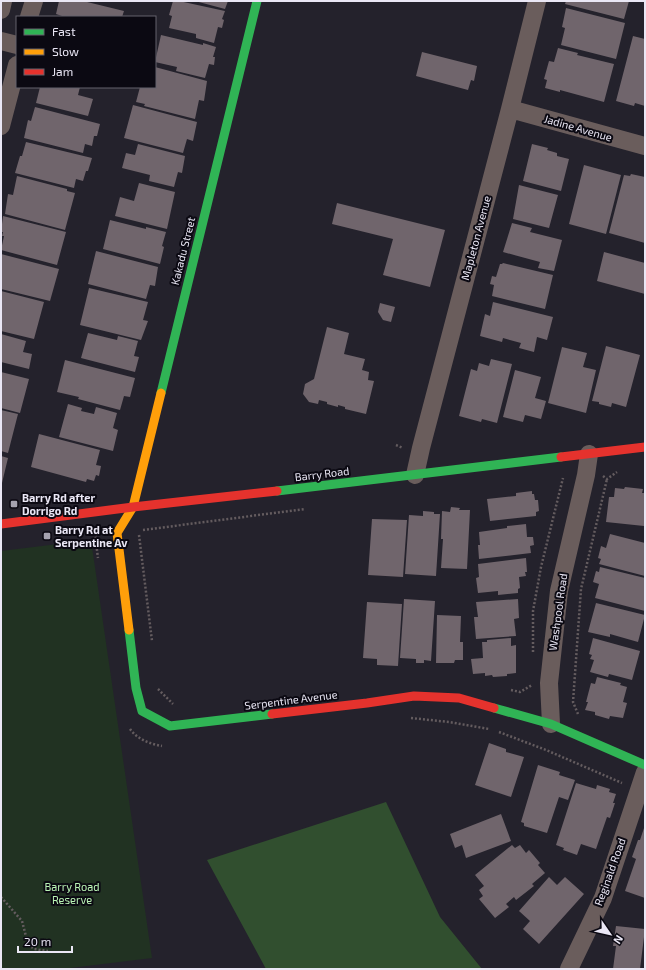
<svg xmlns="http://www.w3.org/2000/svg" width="646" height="970" font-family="'Exo 2',sans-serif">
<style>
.green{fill:#213222}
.forest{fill:#314f2f}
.building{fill:#70656c}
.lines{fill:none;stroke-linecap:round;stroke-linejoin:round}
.path{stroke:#645c5f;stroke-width:2.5;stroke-dasharray:2 2;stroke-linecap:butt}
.street{stroke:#6a5d5c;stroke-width:18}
.fast{stroke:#30b455;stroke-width:9}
.slow{stroke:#ff9f0a;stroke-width:9}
.jam{stroke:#e5322d;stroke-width:9}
.poi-dot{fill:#a5a2af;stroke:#0b0912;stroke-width:1.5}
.labels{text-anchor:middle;stroke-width:4;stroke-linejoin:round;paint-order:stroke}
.street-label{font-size:11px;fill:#eae7f5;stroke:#0b0912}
.poi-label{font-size:11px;font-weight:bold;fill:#eae7f5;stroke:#0b0912;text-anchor:start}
.park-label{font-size:11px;fill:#bbf5b6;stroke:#0b0912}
</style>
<rect width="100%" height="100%" fill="#24222c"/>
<path class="green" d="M91,540l61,418 -90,11h-61v-418z"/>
<path class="forest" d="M386,802l54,115 42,52h-216l-59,-109z"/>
<path class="building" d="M59,1h24l41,10 -2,6h-61l1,-1 -6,-2z
M173,1h6l46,10 -3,8 2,1 -2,8 -4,-1 -4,16 -18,-5v-4l-27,-6 3,-12 -3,-1z
M195,1h33l-3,8z
M566,1h63l-5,18 -59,-15z
M566,8l59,15 -9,36 -55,-14 4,-17 -3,-1z
M161,35l42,10v-2l13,4 -3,10h2l-1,8 -5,-1 -4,14 -29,-7 1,-4 -22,-5z
M633,36l12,3v67l-10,-3 -1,3 -18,-5z
M558,48l20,5 -1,2 37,9 -10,38 -44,-12v2l-15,-4 2,-8 -3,-1 5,-18 5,1z
M422,52l55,14 -3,15 -3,-1 -3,10 -52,-14z
M155,67l52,14 -3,20 -5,-1 -4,19 -51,-13 1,-2 -9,-2 4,-15h15z
M40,87h40l-2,8 15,4 -5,17 -52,-13z
M133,105l64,17 -4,19 -6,-2 -4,14 -59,-15z
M35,107l65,17 -3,12h-3l-2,10 -7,-2 -2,9 -59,-15 4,-18 3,1z
M26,142l66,16 -4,13h-2l-3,10 -7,-2 -2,9 -59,-15 5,-17h2z
M138,144l47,12 -3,17 -4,-1 -4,15 -25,-6 1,-6 -28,-7 4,-15 9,2z
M532,144l16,4 -1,2 10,3v3l12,3 -8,32 -38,-10z
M584,165l37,10 -15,59 -37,-10z
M631,174l14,3v66l-36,-10 15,-58 6,1z
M17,176l50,13v2l8,2 -10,37 -60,-16 3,-20 5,1z
M139,183l36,9 -8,37 -52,-13 5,-19 14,4z
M519,185l39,10 -9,33 -36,-9z
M337,203l108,27 -15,57 -47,-12 10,-36 -61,-15z
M3,216l63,16 -9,33 -56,-15 3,-14h-2l1,-4h-2z
M110,220l36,9v-2l20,5 -4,14 2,1 -4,17 -57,-15z
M512,223l20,5 -2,4 32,8 -8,31 -16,-3 2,-6 -37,-10z
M96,251l62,16 -3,19 -5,-1 -4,14 -58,-15z
M604,252l41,11v31l-48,-13z
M1,254l58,15 -9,32 -49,-12z
M503,263l50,12 -8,34 -53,-13 2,-11 -4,-1 2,-8 4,1 4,-13h2z
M89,288l59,14 -5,18 5,1 -7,19 -61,-15z
M1,291l43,11 -10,37 -33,-8z
M493,302l60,15 -6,23 -10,-3 -3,15 -15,-4 2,-5 -18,-5 -1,4 -22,-6 5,-22 5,2z
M380,303l15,4 -4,15 -8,-2 -5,-8z
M327,327l22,6 -5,21 21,5 -3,11 7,2 -1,8 6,1 -8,33 -21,-5v-2l-7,-2v2l-11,-3v-2l-8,-2 -1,4 -9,-2 -6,-8 2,-10 9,-5z
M88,333l29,7 1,-4 20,5 -4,15 5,1 -4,15 -54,-14z
M1,334l25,7 -3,11 9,2 -3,15 -28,-7z
M606,346l34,9 -14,52 -14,-4 -1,4 -12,-3v-2l-7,-1z
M562,347l25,6 -4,14 13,3 -10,43 -38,-10z
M491,359l21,5 -15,59 -15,-4 -1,3 -22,-6 12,-47 6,2 2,-8 10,3z
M65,360l70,18 -5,19 -6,-1 -4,14 -42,-11 1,-2 -22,-5z
M515,370l26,7 -6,21 11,3 -5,18 -16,-4 -2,7 -20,-5z
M1,372l28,7 -9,34 -19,-5z
M68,404l14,4 -1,3 13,3 2,-7 21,6 -4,15 5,2 -5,21 -54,-14z
M1,410l17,4 -10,39 -7,-2z
M39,434l61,16 -4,15 5,1 -2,10 -3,-1 -2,6 -7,-2 -1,3 -55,-15z
M1,456l7,2 -6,25h-1z
M625,487l18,2 -1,4h3l-1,33 -38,-4 3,-25h5l1,-9 9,1z
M532,491v3h2l1,6h3l1,11 -3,1v4l-46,5 -3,-22 29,-3v-3z
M451,507l9,1 -1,2h11l-3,59 -26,-1 2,-29h-2l1,-28 8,1z
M423,511l11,1v2h6l-4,62 -31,-2 4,-59 14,1z
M372,519l35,1 -4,57 -35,-2z
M526,524l1,13h6l1,8 -4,1 1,7 -52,6 -1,-14h2l-1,-13 28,-4v-2z
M610,534l35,9v33l-46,-12 2,-5 -3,-1 3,-12 5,2z
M526,558l1,14h-2l1,4 -7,1 1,11 -2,1v4l-20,2v-4l-20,2 -2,-15 3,-1 -1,-13z
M600,567l45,11v33l-50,-13 4,-14 -6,-2 3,-11 3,1z
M404,599l31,2 -4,60 -7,-1v3h-8v-4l-16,-1z
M518,599l1,19 -5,1 2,17 -40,3 -2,-22h4l-2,-15z
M367,602l35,2 -4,62 -21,-1v-6l-14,-1z
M596,603l49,12 -7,27 -28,-8v3l-22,-5z
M437,615l24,1 -1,26h3v18h-8l-1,3h-18z
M511,638v8l5,-1v28l-9,1v2l-14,1 -1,-2 -7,1v-3l-12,1 -2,-15 12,-1 -1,-16h5v-2z
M593,638l47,13 -8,29 -23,-6 -1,3 -18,-5 4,-12 -4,-1 2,-4 -3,-1z
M597,677l24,6 -1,2 7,2 -4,15 4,1 -4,15 -13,-2 -1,3 -14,-4v-3l-10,-2 3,-8h-2l5,-19 4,1z
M489,743l17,6v3l18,5 -13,40 -36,-12z
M538,765l22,7 -1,3 16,5 -7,20 -9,-3 -12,36 -23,-7v-3l-3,-1z
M576,783l20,6 1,-4 13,4 -1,3 7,2 -3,9h2l-5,15 -3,-1 -11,32 -15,-5 -4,11 -14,-5 1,-2 -8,-3z
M501,814l10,27 -45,17 -4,-13 -7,3 -5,-14z
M645,825v73l-20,-7 11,-32 -4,-2 6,-17h2z
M512,845l3,3 5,-3 6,8 3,-3 11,13 -2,2 7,8 -13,11 2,2 -18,14 -2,-3 -8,7 3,3 -14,11 -16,-19 4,-3 -4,-6 5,-4 -9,-11z
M549,877l8,8 8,-8 19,17 -45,50 -16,-15 7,-8 -11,-10z
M616,926l29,3 -5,40h-27l3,-23h-3z"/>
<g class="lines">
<path class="path" d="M396,445l7,3
M603,476l4,3 10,-7
M143,530l162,-21
M97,535h-2l3,23
M139,535l13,106
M533,652v-41l8,-44 22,-89
M158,689l15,15
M511,690l9,2 12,-7
M578,714l-5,-12 8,-113 26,-110
M411,718l38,4 40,7
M130,729c7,10 20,15 32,17
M499,732l47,18 76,33
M1,897l21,24 6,23 6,5 14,2"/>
<path class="street" d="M1,10l2,-9
M29,17l5,-16
M1,41l16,4
M510,109l135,37
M1,126l16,-61
M415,475l6,-27 89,-339 27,-108
M551,724l-2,-41 10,-92 27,-116 3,-21
M569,969l34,-71 42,-126"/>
<path class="fast" d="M161,393l96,-392
M277,491l284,-34
M129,630l7,58 6,23 28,15 102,-12
M494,708l57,16 94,41"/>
<path class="slow" d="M129,630l-12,-97 16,-26 28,-114"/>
<path class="jam" d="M561,457l84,-10
M1,524l132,-17 144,-16
M272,714l95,-11 47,-7 45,2 35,10"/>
</g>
<g class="poi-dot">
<rect x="10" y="500" width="8" height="8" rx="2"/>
<rect x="43" y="532" width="8" height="8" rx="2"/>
</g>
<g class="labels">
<g class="street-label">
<text transform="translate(578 128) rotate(16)" y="4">Jadine Avenue</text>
<text transform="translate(476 238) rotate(-75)" y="4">Mapleton Avenue</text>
<text transform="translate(183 251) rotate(-76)" y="4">Kakadu Street</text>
<text transform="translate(322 474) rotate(-7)" y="4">Barry Road</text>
<text transform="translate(558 612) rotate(-82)" y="4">Washpool Road</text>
<text transform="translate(291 700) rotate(-7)" y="4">Serpentine Avenue</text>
<text transform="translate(610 872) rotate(-70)" y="4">Reginald Road</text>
</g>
<g class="poi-label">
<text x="22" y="502">Barry Rd after<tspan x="22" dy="13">Dorrigo Rd</tspan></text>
<text x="55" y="534">Barry Rd at<tspan x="55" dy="13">Serpentine Av</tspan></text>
</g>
<g class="park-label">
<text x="72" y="891">Barry Road<tspan x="72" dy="13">Reserve</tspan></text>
</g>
</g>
<rect width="646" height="970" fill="none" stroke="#eae7f5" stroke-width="4"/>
<rect x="16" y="16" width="140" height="72" fill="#0b0912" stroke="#64626d"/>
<rect x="24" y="29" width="20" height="6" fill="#30b455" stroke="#64626d"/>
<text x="52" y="36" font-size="12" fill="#eae7f5">Fast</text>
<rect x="24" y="49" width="20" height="6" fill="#ff9f0a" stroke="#64626d"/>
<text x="52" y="56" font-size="12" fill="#eae7f5">Slow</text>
<rect x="24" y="69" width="20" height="6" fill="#e5322d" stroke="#64626d"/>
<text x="52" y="76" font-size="12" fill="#eae7f5">Jam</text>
<g transform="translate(610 934) rotate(124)" stroke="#0b0912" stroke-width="3" paint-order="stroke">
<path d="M0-3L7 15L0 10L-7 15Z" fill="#eae7f5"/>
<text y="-6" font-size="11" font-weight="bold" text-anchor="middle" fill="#eae7f5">N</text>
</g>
<path d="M18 946v6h54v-6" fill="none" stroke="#eae7f5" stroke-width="2"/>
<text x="24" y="946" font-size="12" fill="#eae7f5" stroke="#0b0912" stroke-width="3" paint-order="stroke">20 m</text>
</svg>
